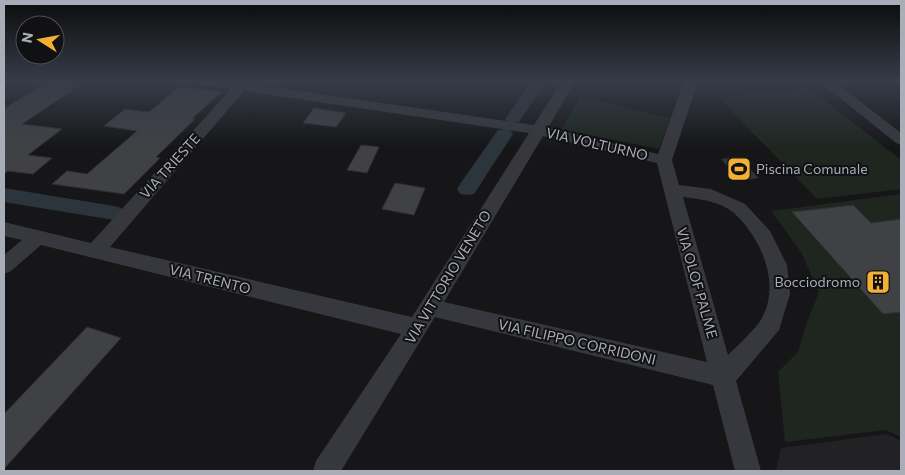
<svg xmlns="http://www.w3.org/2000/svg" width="905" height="475" font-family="Commissioner,sans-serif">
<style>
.built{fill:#222225}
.green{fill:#1e261f}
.water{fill:#2c353c}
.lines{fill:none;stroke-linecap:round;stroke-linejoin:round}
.canal{fill:#2c353c;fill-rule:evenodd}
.building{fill:#404145;stroke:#303034}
.minor{fill:#37383d;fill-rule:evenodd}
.labels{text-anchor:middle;stroke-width:4;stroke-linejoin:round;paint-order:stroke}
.street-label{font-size:14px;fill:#a8adb8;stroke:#111113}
.poi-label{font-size:14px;fill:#a8adb8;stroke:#111113;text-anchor:start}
</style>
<rect width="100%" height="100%" fill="#161618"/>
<path class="built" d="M887,434l14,7v30h-125l5,-23z"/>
<path class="green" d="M809,88l92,72v29l-84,10 -99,-102z
M580,96l90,22 -11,31 -97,-20z
M901,194v243l-15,-7 -101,12 -7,-70 20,-20 9,-30 12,-30 -18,-40 -30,-41z"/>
<path class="water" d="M738,157l21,21 -18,3 -20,-22z"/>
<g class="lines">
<path class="canal" d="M532,81h15l-28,41h-12l-2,-3z
M504,129l6,1 3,4 -39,60 -7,1 -7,-1 -3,-5 3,-5 38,-54z
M4,188l110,18 7,2 3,5 -3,5 -7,2 -110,-18z"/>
</g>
<path class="building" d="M47,81h39l-64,43 40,5 -34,26 24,3 -19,16 -25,-3 -4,3v-65z
M180,86l41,6 -29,27h3l-39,38 4,1 -36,36 -72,-10 15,-13 20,3 50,-43 -33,-5 21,-17 24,3z
M314,108l32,5 -10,14 -33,-4z
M361,145l18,2 -12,26 -20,-3z
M395,183l30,5 -11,27 -32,-6z
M853,205l18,18 30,-4v93l-18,2 -91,-102z
M87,327l34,11 -117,131v-55z"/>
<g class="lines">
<path class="minor" d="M195,81h57l-2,3 284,41 28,-44h13l-27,47 110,26 26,-73h14l-26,79 7,25 32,4 34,15 25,27 17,34 3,29 -11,36 -43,51 25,90h-26l-22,-86 -278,-68 -94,154h-28l3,-10 85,-127 -360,-89 -30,26 -7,3v-19l18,-15 -18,-4v-14l87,21 140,-154 -30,-4zM244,91l285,42 -117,184 -302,-70zM543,136l114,27 50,199 -263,-60zM683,197c16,2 37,4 51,16 27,25 47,70 28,105 -7,12 -24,27 -34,37z
M819,81h15l67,52v12l-5,-2z"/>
</g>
<linearGradient id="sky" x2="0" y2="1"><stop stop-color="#0c0c0d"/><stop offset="0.55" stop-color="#363c48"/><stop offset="1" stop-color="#363c48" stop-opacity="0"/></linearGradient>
<rect width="905" height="148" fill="url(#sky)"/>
<defs>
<g id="stadium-square" transform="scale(1.25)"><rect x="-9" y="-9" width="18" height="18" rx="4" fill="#f2b134" stroke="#111113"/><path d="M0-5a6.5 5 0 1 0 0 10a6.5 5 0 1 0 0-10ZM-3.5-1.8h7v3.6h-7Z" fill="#111"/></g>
<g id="building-square" transform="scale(1.25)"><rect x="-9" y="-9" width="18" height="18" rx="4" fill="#f2b134" stroke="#111113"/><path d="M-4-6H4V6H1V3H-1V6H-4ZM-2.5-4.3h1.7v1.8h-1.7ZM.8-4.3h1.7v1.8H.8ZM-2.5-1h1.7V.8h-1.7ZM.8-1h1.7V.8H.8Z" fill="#111"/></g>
</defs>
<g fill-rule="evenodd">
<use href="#stadium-square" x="739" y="169"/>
<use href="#building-square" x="878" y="282"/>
</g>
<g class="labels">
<g class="street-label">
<text transform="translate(597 144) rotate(13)" y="5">VIA VOLTURNO</text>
<text transform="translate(170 166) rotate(-48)" y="5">VIA TRIESTE</text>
<text transform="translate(448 277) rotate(-59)" y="5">VIA VITTORIO VENETO</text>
<text transform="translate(210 279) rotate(14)" y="5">VIA TRENTO</text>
<text transform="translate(697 283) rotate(74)" y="5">VIA OLOF PALME</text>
<text transform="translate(577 342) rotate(13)" y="5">VIA FILIPPO CORRIDONI</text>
</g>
<g class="poi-label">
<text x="756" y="174">Piscina Comunale</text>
<text x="860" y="287" text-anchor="end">Bocciodromo</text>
</g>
</g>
<rect width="905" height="475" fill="none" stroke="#a8adb8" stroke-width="10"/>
<g transform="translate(40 40) rotate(281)"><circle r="24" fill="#111113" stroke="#4d4f55"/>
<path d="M0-4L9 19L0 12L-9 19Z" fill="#f2b134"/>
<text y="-8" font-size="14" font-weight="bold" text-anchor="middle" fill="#a8adb8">N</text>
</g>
</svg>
